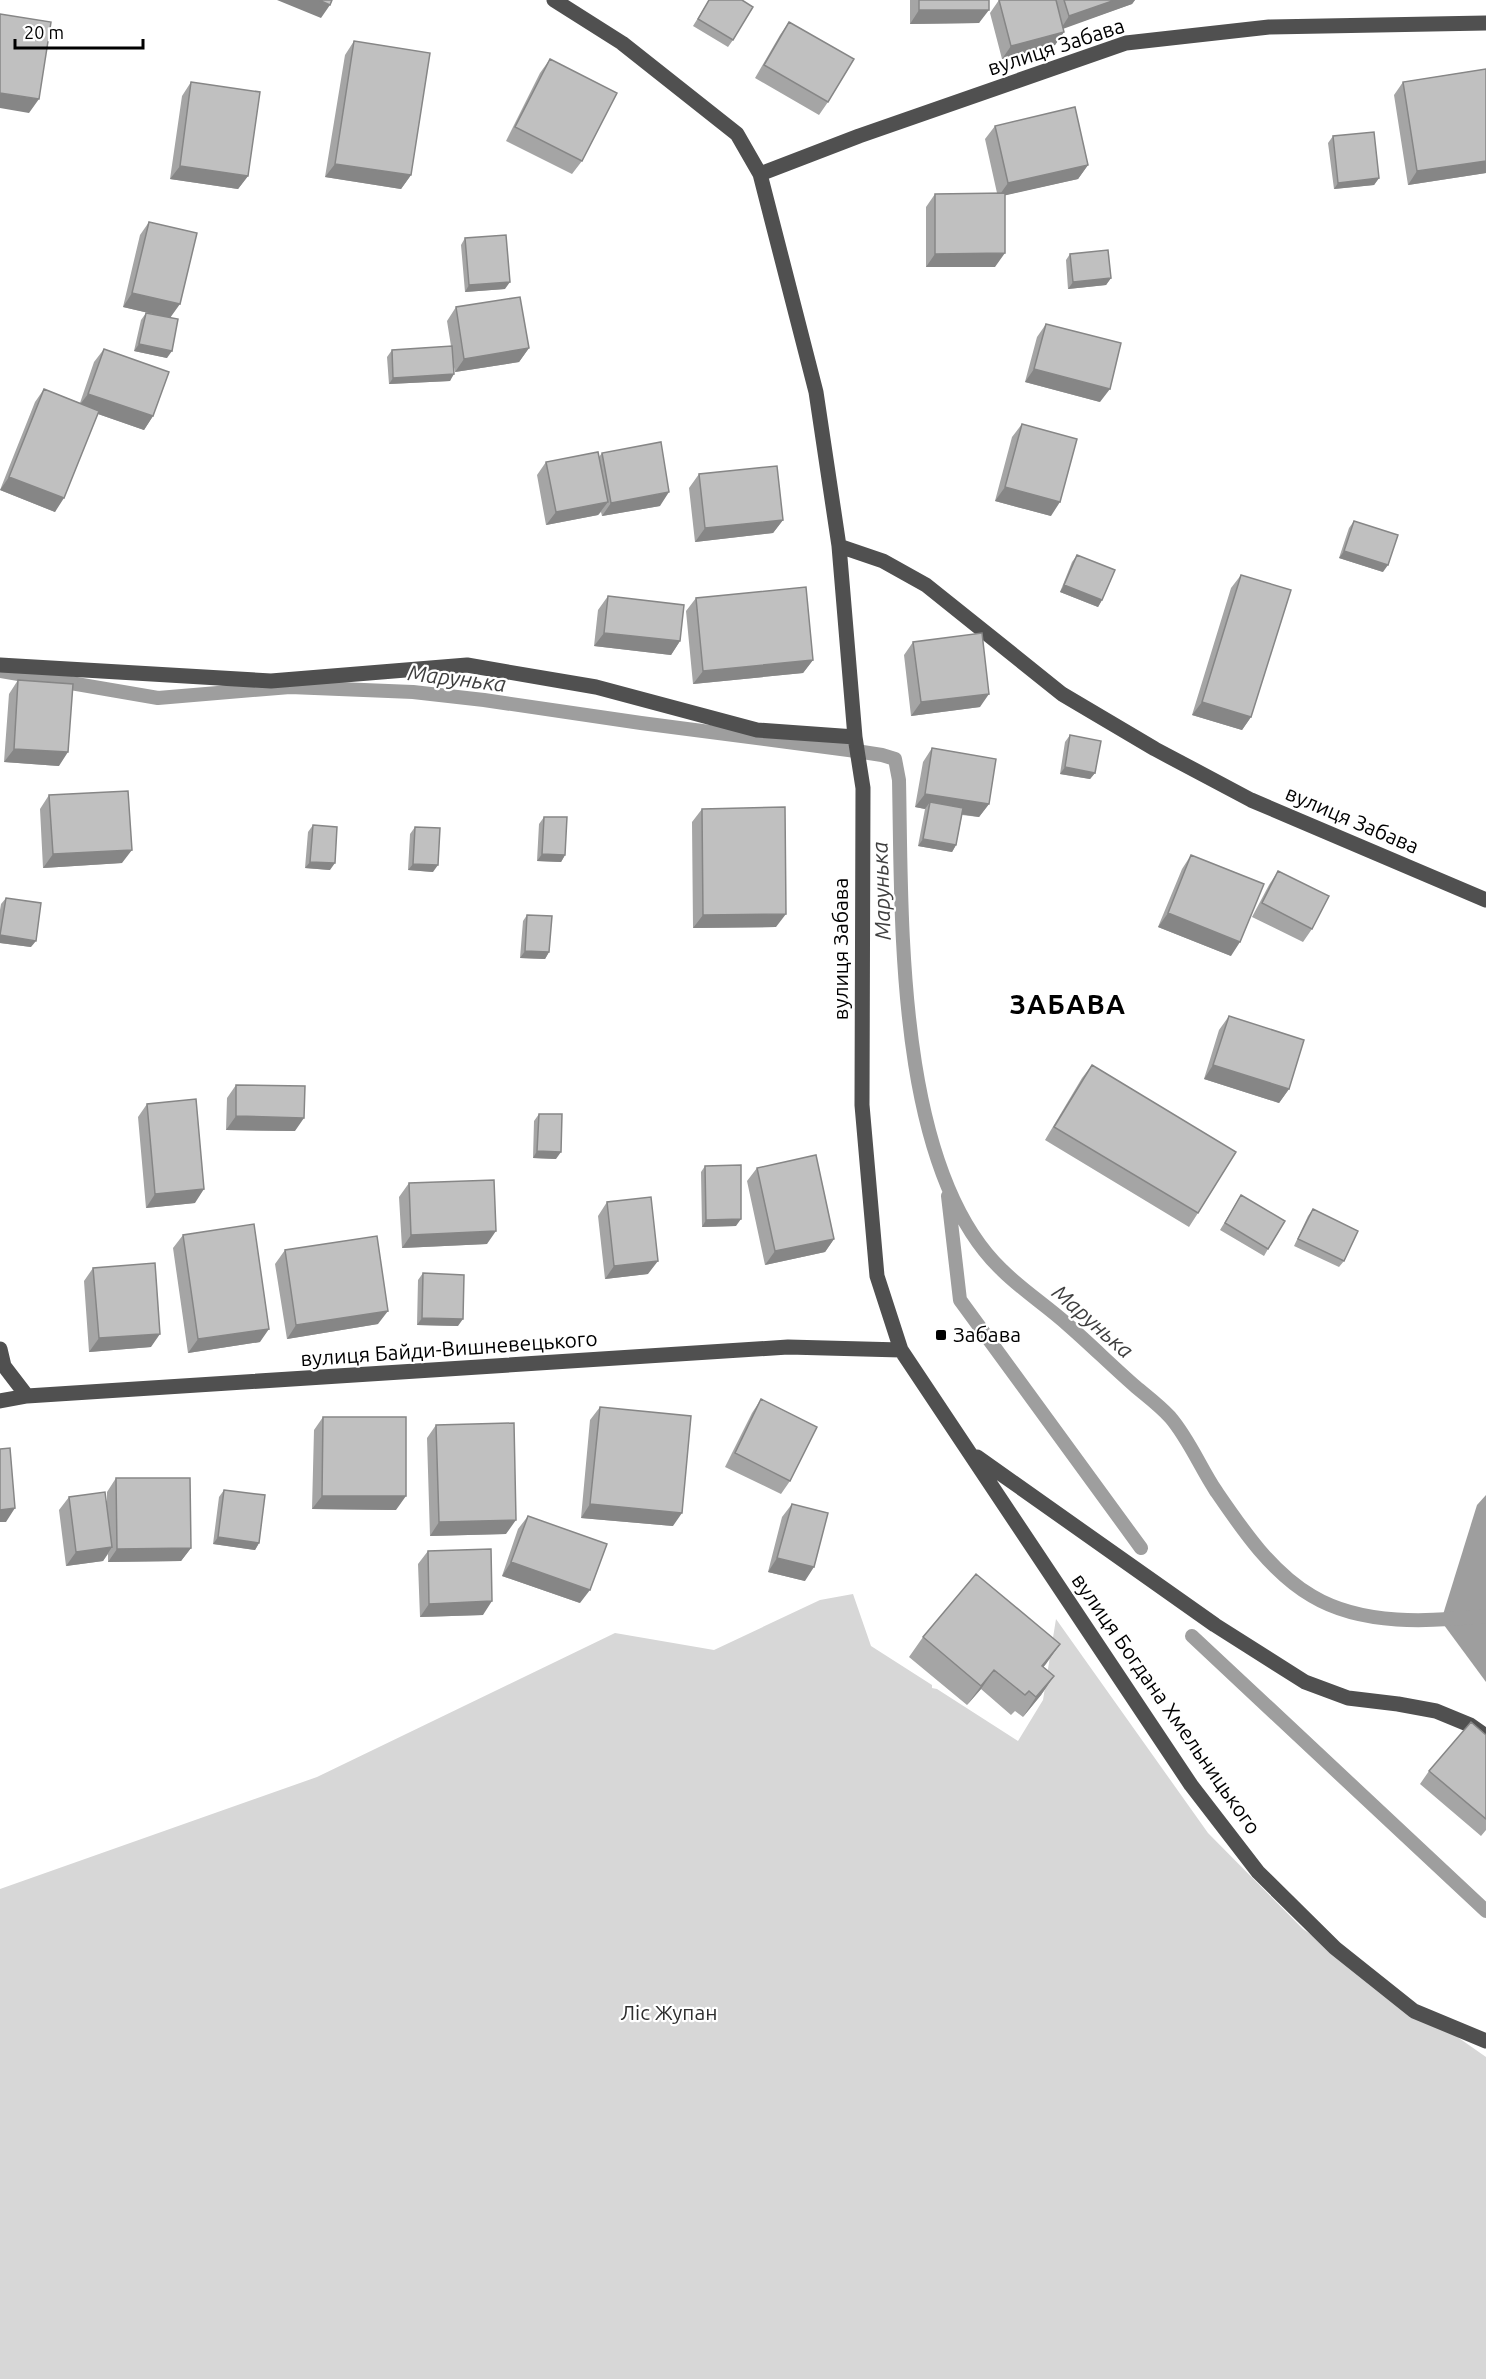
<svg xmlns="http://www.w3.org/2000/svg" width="1486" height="2379" font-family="Ubuntu,sans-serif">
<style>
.green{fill:#d7d7d7}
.water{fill:#9e9e9e}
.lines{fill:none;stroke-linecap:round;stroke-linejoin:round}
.stream{stroke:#9e9e9e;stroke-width:14}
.minor{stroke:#505050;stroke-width:15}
.wall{fill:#a5a5a5}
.shaded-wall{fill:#868686}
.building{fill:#c0c0c0;stroke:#868686;stroke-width:1.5}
.poi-dot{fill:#000;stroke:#fff;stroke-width:2}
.labels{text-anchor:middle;stroke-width:4.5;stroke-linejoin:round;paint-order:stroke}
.street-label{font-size:21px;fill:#000;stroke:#fff}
.poi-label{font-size:21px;fill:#000;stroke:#fff;text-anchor:start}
.park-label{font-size:21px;fill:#2e2e2e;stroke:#fff}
.water-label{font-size:22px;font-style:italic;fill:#3f3f3f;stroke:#fff}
.district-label{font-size:27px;font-weight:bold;letter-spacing:1.5px;fill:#000;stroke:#fff}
</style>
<rect width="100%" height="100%" fill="#fff"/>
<path class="green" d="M853,1594l18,52 61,39v3l5,1 81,52 25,-41 13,-81 152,214 95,96 183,128v322h-1486v-490l317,-112 298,-144 99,17 106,-50z"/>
<path class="water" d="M1486,1495v187l-45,-61 36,-116z"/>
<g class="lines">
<path class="stream" d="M0,671l158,27 132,-11 123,5 71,8 157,23 215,28 26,4 13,4 4,21c3,139 -4,388 103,490 20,20 45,36 66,55 23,20 45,42 68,62 12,10 24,19 34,30 19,22 30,50 46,74 26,38 55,81 96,105 50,30 118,26 174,20
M948,1196l12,104 181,248
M1192,1636l294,275"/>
<path class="minor" d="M554,0l68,43 115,91 23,40 56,218 23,154 16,191 8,51 -1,317 15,171 24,74 290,435 67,87 77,76 79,63 72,30
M760,174l99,-38 267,-93 143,-16 217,-4
M839,546l44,15 43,24 136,109 93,55 96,51 235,100
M0,665l271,16 196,-16 129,22 161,43 98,7
M0,1349l4,17 23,30
M0,1401l27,-5 761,-49 113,3
M977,1457l238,168 90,57 43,16 50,6 38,7 34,14 16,11"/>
</g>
<path class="wall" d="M709,0h33l-9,40 -5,7 -35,-21z
M910,0h79l-10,23 -69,1z
M999,0h136l-3,4 -69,24 1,4 -9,13 -53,14 -12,-46z
M789,22l39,80 -9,13 -64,-37 25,-43z
M354,41l57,134 -10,14 -76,-12 20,-122z
M550,59l32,102 -10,13 -66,-33 34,-68z
M1486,69v104l-78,12 -14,-90 9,-13z
M191,82l57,94 -10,13 -68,-10 12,-83z
M995,126l93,39 -10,14 -73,16 -10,72h-69v-60l9,-13 62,-1 -12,-54z
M1333,136l46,42 -5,7 -40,4 -6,-46z
M149,222l22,95 -4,41 -33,-7 7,-31 5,-7 16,3 -39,-9 17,-72z
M465,238l40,51 -40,3 -4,-47z
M1070,254l41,24 -5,7 -38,4 -2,-29z
M456,307l73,41 -10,14 -64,10 -1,-5 -4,14 -61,3 -2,-27 5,-7 59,-4 -4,-25z
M1046,324l54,78 -75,-20 12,-45z
M104,349l49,67 -9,14 -46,-16 -43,98 -55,-22 35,-88 9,-13 36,14 14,-41z
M1022,424l29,92 -56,-15 17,-64z
M602,453l58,53 -58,10 -1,-4 -3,3 -52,10 -9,-50 9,-13 53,-5z
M699,474l84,46 -10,13 -78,9 -6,-54z
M1354,521l29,51 -44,-14 10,-30z
M1077,555l25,45 -4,7 -38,-15 12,-30z
M1241,575l10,142 -9,13 -50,-15 39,-127z
M608,596l72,45 -9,14 -77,-9 4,-36z
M696,598l117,62 -10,13 -110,11 -7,-73z
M913,642l67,65 -69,9 -7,-61z
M18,680l41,86 -55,-4 5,-68z
M1070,735l25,38 -5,6 -30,-5 5,-32z
M932,748l57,56 -10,13 -17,-2 -6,30 -4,7 -34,-6 7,-37 -10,-2 8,-45z
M49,795l73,68 -79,5 -3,-59z
M702,809l74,118 -83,1 -1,-106z
M544,817l21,38 -4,7 -24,-1 2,-37z
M313,825l17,45 -25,-2 3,-36z
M415,827l18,45 -25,-2 2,-36z
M1191,855l40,101 -73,-29 24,-58z
M1278,871l34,58 -9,13 -51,-25 17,-32z
M6,898l25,49 -31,-4v-33l1,-6z
M527,915l22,37 -4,7 -25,-1 3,-37z
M1229,1016l60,73 -10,14 -75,-24 15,-49z
M1092,1065l106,148 -9,14 -144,-87 37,-62z
M236,1085l59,46 -69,-1 1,-32z
M147,1104l48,99 -49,5 -8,-91z
M539,1114l17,45 -23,-1 1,-37z
M705,1166l31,60 -34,1 -1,-55z
M757,1168l77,71 -9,13 -60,13 -18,-84z
M409,1183l78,61 -85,4 -3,-51z
M1241,1195l27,54 -4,7 -44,-26z
M607,1202l41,72 -43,5 -7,-63z
M1313,1209l31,52 -5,6 -45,-21 14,-30z
M183,1235l77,107 -72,11 -15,-105z
M285,1250l93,74 -91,15 -12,-75z
M93,1268l58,79 -62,5 -5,-71z
M423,1273l35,53 -41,-1 1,-45z
M761,1399l29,82 -9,13 -56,-27 27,-54z
M600,1407l73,119 -92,-8 9,-98z
M323,1417l73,93 -84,-1 2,-79z
M436,1425l70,109 -76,2 -3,-98z
M116,1478l75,70 -10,13 -73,1v-8l-5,7 -37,5 -7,-56 10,-13 38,8v-13z
M224,1490l35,53 -4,7 -42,-6 6,-47z
M792,1504l13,77 -37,-9 14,-55z
M528,1516l52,87 -78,-27 16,-47z
M428,1551l55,64 -63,2 -2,-53z
M923,1637l137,7 -17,23 11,9 -13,19 -18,22 -8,-6 -4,4 -30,-26 -14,16 -58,-48z
M1486,1735v95l-5,6 -61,-52 9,-13z"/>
<path class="shaded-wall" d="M277,0h42l11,5 -9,13z
M1115,0h20l-3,4 -72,26 9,-14z
M919,10h70l-10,13 -69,1z
M1064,32l-9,13 -53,14 9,-13z
M0,93l39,6 -10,14 -29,-5z
M1486,161v12l-78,12 9,-14z
M335,164l76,11 -10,14 -76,-12z
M1088,165l-10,14 -80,18 10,-14z
M180,166l68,10 -10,13 -68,-10z
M1379,178l-5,7 -40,4 4,-6z
M1005,253l-10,14h-69l9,-13z
M1111,278l-5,7 -38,4 5,-7z
M510,282l-5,7 -40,3 4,-7z
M132,293l48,11 -10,14 -47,-11z
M139,344l33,7 -5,7 -33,-7z
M529,348l-10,14 -64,10 9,-13z
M1034,369l76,20 -10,13 -75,-20z
M454,374l-4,7 -61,3 4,-6z
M88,394l65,22 -9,14 -66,-23z
M9,477l55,21 -9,14 -55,-22z
M1005,487l55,15 -9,14 -56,-15z
M669,492l-9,14 -58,10 9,-13z
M608,502l-10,13 -52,10 10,-13z
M783,520l-10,13 -78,9 10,-14z
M1344,551l44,14 -5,7 -44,-14z
M1064,585l38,15 -4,7 -38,-15z
M604,633l76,8 -9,14 -77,-9z
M813,660l-10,13 -110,11 10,-13z
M989,694l-9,13 -69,9 10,-14z
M1202,702l49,15 -9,13 -50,-15z
M14,749l54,3 -9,14 -55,-4z
M1065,767l30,6 -5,6 -30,-5z
M925,794l64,10 -10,13 -51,-8 2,-7 -5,7 -10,-2z
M923,839l33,6 -4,7 -34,-6z
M132,850l-10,13 -79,5 10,-14z
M542,854l23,1 -4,7 -24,-1z
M310,862l25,1 -5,7 -25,-2z
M413,864l25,1 -5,7 -25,-2z
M1168,913l72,29 -9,14 -73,-29z
M786,914l-10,13 -83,1 10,-13z
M0,935l36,6 -5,6 -31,-4z
M525,951l24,1 -4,7 -25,-1z
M1213,1065l76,24 -10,14 -75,-24z
M236,1116l68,2 -9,13 -69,-1z
M537,1151l24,1 -5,7 -23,-1z
M204,1189l-9,14 -49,5 9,-14z
M741,1219l-5,7 -34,1 4,-7z
M496,1231l-9,13 -85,4 9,-13z
M834,1239l-9,13 -60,13 10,-14z
M658,1261l-10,13 -43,5 9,-13z
M388,1311l-10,13 -91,15 9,-14z
M422,1318l41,1 -5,7 -41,-1z
M269,1329l-9,13 -72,11 10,-14z
M160,1334l-9,13 -62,5 10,-14z
M322,1496h84l-10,14 -84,-1z
M590,1504l92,9 -9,13 -92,-8z
M15,1508l-9,14h-6v-12z
M516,1520l-10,14 -76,2 9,-14z
M218,1537l41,6 -4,7 -42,-6z
M112,1547l-9,14 -37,5 10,-14z
M191,1548l-10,13 -73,1 9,-13z
M777,1558l37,9 -9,14 -37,-9z
M511,1562l79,28 -10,13 -78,-27z
M492,1601l-9,14 -63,2 9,-13z
M1060,1644l-14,20 -18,22 14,-20z
M994,1670l-13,19 -14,16 14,-19z
M1054,1676l-13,19 -18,22 13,-20z"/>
<path class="building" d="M319,0h13l-2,5z
M709,0h33l11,7 -20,33 -35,-21z
M919,0h70v10h-70z
M999,0h57l8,32 -53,14z
M1064,0h51l-46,16z
M0,14l51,8 -12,77 -39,-6z
M789,22l65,37 -26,43 -64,-37z
M354,41l76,12 -19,122 -76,-11z
M550,59l67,34 -35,68 -67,-34z
M1486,69v92l-69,10 -14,-89z
M191,82l69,10 -12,84 -68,-10z
M1075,107l13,58 -80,18 -13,-57z
M1374,132l5,46 -41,5 -5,-47z
M1005,193v60l-70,1v-60z
M149,222l48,11 -17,71 -48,-11z
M506,235l4,47 -41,3 -4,-47z
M1108,250l3,28 -38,4 -3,-28z
M520,297l9,51 -65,11 -8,-52z
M146,313l32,6 -6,32 -33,-7z
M1046,324l75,19 -11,46 -76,-20z
M452,346l2,28 -61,4 -1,-28z
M104,349l65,23 -16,44 -65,-22z
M44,389l55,22 -35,87 -55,-21z
M1022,424l55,15 -17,63 -55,-15z
M661,442l8,50 -58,11 -9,-50z
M598,452l10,50 -52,10 -10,-50z
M777,466l6,54 -78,8 -6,-54z
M1354,521l44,14 -10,30 -44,-14z
M1077,555l38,15 -13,30 -38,-15z
M1241,575l50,15 -40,127 -49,-15z
M806,587l7,73 -110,11 -7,-73z
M608,596l76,9 -4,36 -76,-8z
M982,633l7,61 -68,8 -8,-60z
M18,680l55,4 -5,68 -54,-3z
M1070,735l31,6 -6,32 -30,-6z
M932,748l64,11 -7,45 -64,-10z
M128,791l4,59 -79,4 -4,-59z
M930,802l33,6 -7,37 -33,-6z
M785,807l1,107 -83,1 -1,-106z
M544,817h23l-2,38 -23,-1z
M313,825l24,2 -2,36 -25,-1z
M415,827l25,1 -2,37 -25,-1z
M1191,855l73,29 -24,58 -72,-29z
M1278,871l51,25 -17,33 -50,-26z
M6,898l35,5 -5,38 -36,-6z
M527,915l25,1 -3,36 -24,-1z
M1229,1016l75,24 -15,49 -76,-24z
M1092,1065l144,87 -38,61 -144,-86z
M236,1085l69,1 -1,32 -68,-2z
M196,1099l8,90 -49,5 -8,-90z
M539,1114h23l-1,38 -24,-1z
M816,1155l18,84 -59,12 -18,-83z
M741,1165v54l-35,1 -1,-54z
M494,1180l2,51 -85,4 -2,-52z
M1241,1195l44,26 -17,28 -43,-26z
M651,1197l7,64 -44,5 -7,-64z
M1313,1209l45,22 -14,30 -46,-22z
M254,1224l15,105 -71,10 -15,-104z
M377,1236l11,75 -92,14 -11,-75z
M155,1263l5,71 -61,4 -6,-70z
M423,1273l41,2 -1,44 -41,-1z
M761,1399l56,28 -27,54 -55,-28z
M600,1407l91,9 -9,97 -92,-9z
M323,1417h83v79h-84z
M514,1423l2,97 -77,2 -3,-97z
M10,1448l5,60 -15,2v-61z
M116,1478h74l1,70 -74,1z
M224,1490l41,5 -6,48 -41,-6z
M105,1492l7,55 -36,5 -7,-55z
M792,1504l36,9 -14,54 -37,-9z
M528,1516l79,28 -17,46 -79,-28z
M491,1549l1,52 -63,3 -1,-53z
M976,1574l84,70 -18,22 12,10 -18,21 -7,-6 -4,4 -31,-25 -13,16 -58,-49z
M1471,1722l15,13v84l-57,-48z"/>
<rect class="poi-dot" x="935" y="1329" width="12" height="12" rx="3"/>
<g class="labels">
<g class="street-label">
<text transform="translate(1056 47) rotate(-18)" y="7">вулиця Забава</text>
<text transform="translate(1352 820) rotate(23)" y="7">вулиця Забава</text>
<text transform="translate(841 949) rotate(-90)" y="7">вулиця Забава</text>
<text transform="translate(449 1349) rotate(-4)" y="7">вулиця Байди-Вишневецького</text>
<text transform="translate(1166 1704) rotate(55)" y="7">вулиця Богдана Хмельницького</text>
</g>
<g class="poi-label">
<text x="953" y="1342">Забава</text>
</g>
<g class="park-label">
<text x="669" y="2020">Ліс Жупан</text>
</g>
<g class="water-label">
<text transform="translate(457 678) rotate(7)" y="8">Марунька</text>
<text transform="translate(881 891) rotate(-92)" y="8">Марунька</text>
<text transform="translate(1093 1321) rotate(41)" y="8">Марунька</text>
</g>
<g class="district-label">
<text x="1068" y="1014">ЗАБАВА</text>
</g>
</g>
<path d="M15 39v9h128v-9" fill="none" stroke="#000000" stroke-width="3"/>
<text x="24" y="39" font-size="18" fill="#000000" stroke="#ffffff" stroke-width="4.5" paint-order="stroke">20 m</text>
</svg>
